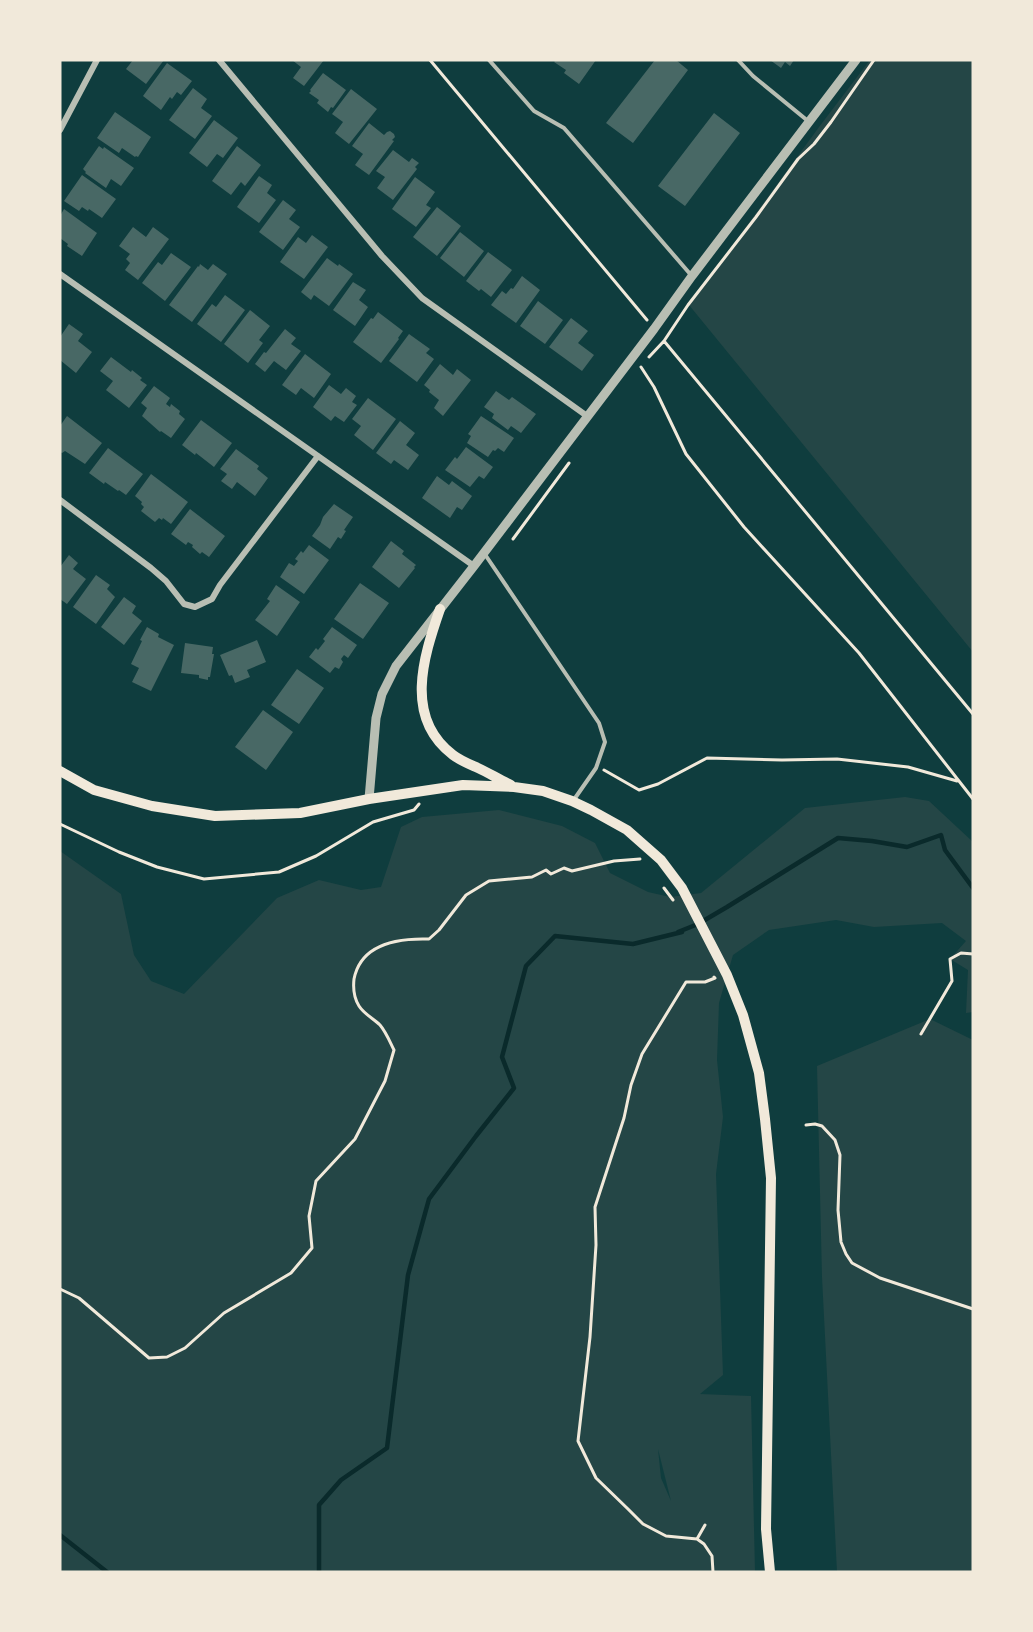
<svg xmlns="http://www.w3.org/2000/svg" width="1033" height="1632" font-family="'IBM Plex Serif',serif">
<style>
.green{fill:#244646;fill-rule:evenodd}
.lines{fill:none;stroke-linecap:round;stroke-linejoin:round}
.stream{stroke:#0a2a2b;stroke-width:4.5}
.building{fill:#486865}
.path{stroke:#f1e9da;stroke-width:3}
.service{stroke:#b8beb3;stroke-width:4}
.minor{stroke:#b8beb3;stroke-width:6}
.tertiary{stroke:#b8beb3;stroke-width:9}
.secondary{stroke:#f1e9da;stroke-width:10}
</style>
<rect width="100%" height="100%" fill="#0f3d3e"/>
<path class="green" d="M870,60h103v592l-284,-347 130,-178z
M905,797l24,4 44,41v170l-7,1 2,-43 -18,-11 16,-18 -24,-18 -68,4 -38,-7 -67,10 -36,25 -14,48 -2,57 6,57 -7,57 7,201 -23,19 51,2 4,176h-695v-721l61,43 13,61 17,26 33,13 93,-96 42,-18 42,10 20,-3 20,-60 21,-10 77,-7 63,16 33,17 15,30 38,19 22,5 31,-4 104,-85zM658,1449l13,52 -10,-23z
M930,1019l43,21v532h-136l-15,-295 -5,-211z"/>
<g class="lines">
<path class="stream" d="M60,1535l47,37
M319,1572v-67l22,-25 46,-32 21,-173 21,-76 47,-63 38,-48 -12,-31 24,-91 29,-30 78,8 49,-12h-4l20,-8 29,-17 111,-69 34,3 35,6 34,-12 4,15 28,38"/>
</g>
<path class="building" d="M133,60h31l-18,24 -20,-15z
M292,60h32l-20,26 -11,-8 8,-11z
M556,60h40l-17,24 -15,-11 2,-3 -12,-8z
M655,60h21l12,10 -55,73 -27,-20z
M770,60h24l-4,6 -5,-4 -4,6z
M167,63l25,18 -11,14 -4,-3 -5,7 -2,-2 -9,13 -18,-14z
M323,73l23,17 -13,18 -2,-1 -3,5 -11,-9 2,-3 -10,-7 2,-2 -1,-1z
M193,88l14,11 -6,9 11,8 -17,23 -26,-19z
M351,89l26,20 -28,35 -14,-11 8,-11 -11,-8z
M115,112l36,25 -13,20 -2,-1 -1,1 -13,-9 -3,5 -22,-15z
M714,113l26,20 -55,73 -27,-20z
M214,120l24,18 -15,20 -6,-4 -10,13 -18,-14z
M369,123l15,12 3,-3 3,-1 4,3 1,3 -3,3 2,1 -25,34 -14,-10 8,-11 -11,-8z
M99,146l4,3 1,-2 30,21 -13,18 -10,-7 -5,9 -21,-15 1,-1 -3,-3z
M237,146l24,19 -16,21 -4,-4 -10,13 -19,-14z
M393,150l16,12 3,-4 7,5 -4,4 2,2 -24,31 -16,-12 8,-11 -9,-6z
M82,175l34,24 -14,19 -13,-9 -1,2 -6,-4 -3,4 -15,-10z
M259,176l13,9 -5,8 9,7 -17,23 -22,-16z
M415,177l20,15 -9,13 5,3 -15,19 -24,-18z
M283,200l13,10 -7,9 11,8 -17,23 -24,-18z
M437,207l24,19 -24,30 -24,-19z
M64,209l33,24 -15,23 -15,-10 1,-2 -8,-6v-22z
M133,227l13,10 7,-10 16,12 -31,41 -13,-10 5,-7 -4,-4 4,-5 -11,-8z
M460,232l24,19 -20,26 -24,-19z
M312,235l16,12 -24,32 -24,-17 18,-25 8,6z
M488,252l24,18 -21,27 -10,-8 -2,2 -13,-10z
M171,253l20,14 -26,34 -23,-18 16,-21 4,3z
M327,258l11,8 1,-2 14,10 -24,32 -15,-11 -3,5 -10,-8z
M200,264l8,6 5,-6 14,10 -35,48 -23,-17 29,-39 1,1z
M522,276l18,14 -24,33 -25,-18 11,-14 4,3 5,-6 2,1z
M353,282l13,8 -7,10 9,7 -13,19 -22,-16z
M225,295l20,15 -24,32 -24,-18 15,-20 4,3z
M538,301l25,19 -18,24 -25,-18z
M250,310l20,16 -11,14 4,3 -15,20 -24,-19z
M378,312l25,19 -5,7 1,1 -18,24 -28,-21 18,-24 2,1z
M571,318l17,13 -10,12 16,12 -12,16 -33,-24z
M69,324l14,10 -5,7 14,11 -16,21 -16,-13v-23z
M285,329l11,9 -5,6 10,7 -15,19 -12,-9 -9,11 -10,-8 9,-12 2,1z
M409,334l21,15 -4,4 8,6 -17,23 -28,-21z
M305,354l26,20 -17,24 -13,-10 -5,7 -14,-10z
M111,357l20,15 1,-2 10,8 -2,2 7,5 -18,23 -23,-18 7,-9 -13,-10z
M440,364l13,11 4,-6 14,11 -28,36 -9,-8 5,-8 -10,-8 1,-2 -6,-5z
M329,385l12,9 5,-6 10,8 -4,6 5,3 -13,17 -9,-6 -4,5 -18,-14z
M154,386l16,12 -4,6 4,3 1,-3 9,7 -1,3 6,5 -14,19 -10,-7 -1,1 -18,-16 5,-8 -6,-5z
M496,391l13,9 3,-3 24,17 -15,19 -10,-7 -3,4 -16,-12 2,-4 -10,-7z
M368,398l28,21 -23,31 -19,-15 7,-9 -9,-7z
M67,416l35,27 -17,21 -20,-13 -3,2 -2,-1v-26z
M481,416l33,22 -10,14 -6,-4 -3,3 -2,-1 -5,7 -21,-14 4,-7 -3,-2z
M201,420l31,23 -18,24 -18,-14 -1,2 -13,-10z
M400,421l15,12 -9,12 13,10 -11,15 -14,-10 -3,4 -15,-11z
M466,447l27,20 -9,12 -5,-3 -9,11 -25,-17 10,-13 2,2z
M108,448l35,26 -17,21 -7,-5 -1,1 -13,-9 -1,2 -15,-11z
M236,449l23,17 -2,3 11,9 -13,18 -18,-14 -5,7 -11,-8 6,-7 -7,-5z
M151,474l37,28 -17,22 -8,-6 -1,2 -3,-2 -4,4 -14,-11 3,-4 -3,-3 1,-2 -7,-6z
M437,476l12,9 3,-4 20,15 -10,14 -5,-3 -7,11 -28,-20z
M334,504l19,13 -9,13 2,1 -5,8 -3,-2 -8,12 -18,-13 8,-11 3,-8z
M190,509l35,27 -16,21 -7,-5 -2,2 -8,-7 1,-2 -5,-3 -2,3 -15,-11z
M391,541l13,10 -2,3 14,11 -2,2 1,1 -16,20 -27,-21z
M309,545l20,15 -25,34 -24,-17 9,-14 5,3 4,-5 -3,-2 6,-8 2,2z
M69,555l9,8 -5,6 13,10 -19,25 -7,-5v-32z
M96,575l14,10 -3,4 8,8 -19,27 -23,-17z
M360,583l29,20 -26,36 -29,-20z
M276,585l24,17 -23,34 -22,-16 15,-19 -3,-2z
M124,597l12,9 -4,7 10,8 -18,24 -23,-18z
M147,627l12,7 -1,3 16,8 -23,46 -19,-9 7,-14 -8,-4 11,-23 -2,-1z
M332,627l25,18 -9,13 -4,-3 -3,4 2,3 -4,7 -4,-2 -5,6 -21,-16 7,-9 2,2 7,-9 -2,-2z
M257,640l9,22 -19,8 3,7 -15,6 -3,-8 -3,1 -9,-21z
M185,643l28,4 -1,7h2l-4,23h-2v3l-9,-2v-3l-18,-2z
M297,669l27,19 -25,36 -28,-19z
M263,710l30,22 -27,38 -31,-23z"/>
<g class="lines">
<path class="path" d="M430,60l217,260
M664,341l309,373
M649,357l15,-16 24,-36 68,-88 42,-58 16,-15 17,-22 43,-62
M641,367l13,20 32,67 58,73 115,126 114,146
M513,539l56,-76
M604,770l35,20 19,-6 49,-26 75,2 55,-1 71,8 49,14
M60,824l59,28 38,15 47,12 75,-7 37,-16 57,-34 41,-12 5,-6
M664,888l9,12
M921,1034l31,-53 -2,-22 11,-6 12,1
M806,1125l9,-1 7,2 13,14 5,15 -2,55 3,32 5,12 6,9 28,15 93,31
M60,1289l19,9 70,60 18,-1 18,-9 39,-35 67,-40 21,-25 -3,-32 7,-35 39,-42 30,-58 9,-31c-4,-8 -8,-18 -14,-25 -6,-6 -16,-11 -21,-19 -5,-8 -6,-18 -5,-27 7,-36 44,-41 75,-40l10,-9 27,-35 23,-14 43,-4 14,-7 5,4 13,-6 8,3 42,-10 26,-2
M697,1539l8,-14
M713,1572l-1,-16 -8,-12 -7,-5 -31,-3 -23,-12 -15,-15 -32,-31 -18,-37 12,-104 6,-92 -1,-38 29,-89 7,-33 11,-31 44,-72h19l10,-4 -1,-1"/>
<path class="service" d="M489,60l45,51 30,17 127,147
M738,60l15,16 55,45
M484,553l115,170 6,19 -9,26 -23,33"/>
<path class="minor" d="M219,60l163,196 40,42 165,118
M60,130l37,-70
M60,274l414,292
M60,500l91,68 15,13 18,23 11,3 17,-8 8,-14 98,-129"/>
<path class="tertiary" d="M369,799l7,-81 6,-24 14,-28 78,-100 180,-237 38,-53 164,-216"/>
<path class="secondary" d="M440,609c-17,49 -36,109 13,146 8,6 16,9 25,13 11,5 22,12 33,17
M60,771l34,19 58,16 63,10 85,-3 69,-14 94,-14 51,2 29,4 29,10 19,9 36,20 34,30 21,28 45,87 16,40 16,58 6,46 6,59 -5,351 4,43"/>
</g>
<rect width="1033" height="1632" fill="none" stroke="#f1e9da" stroke-width="123"/>
</svg>
